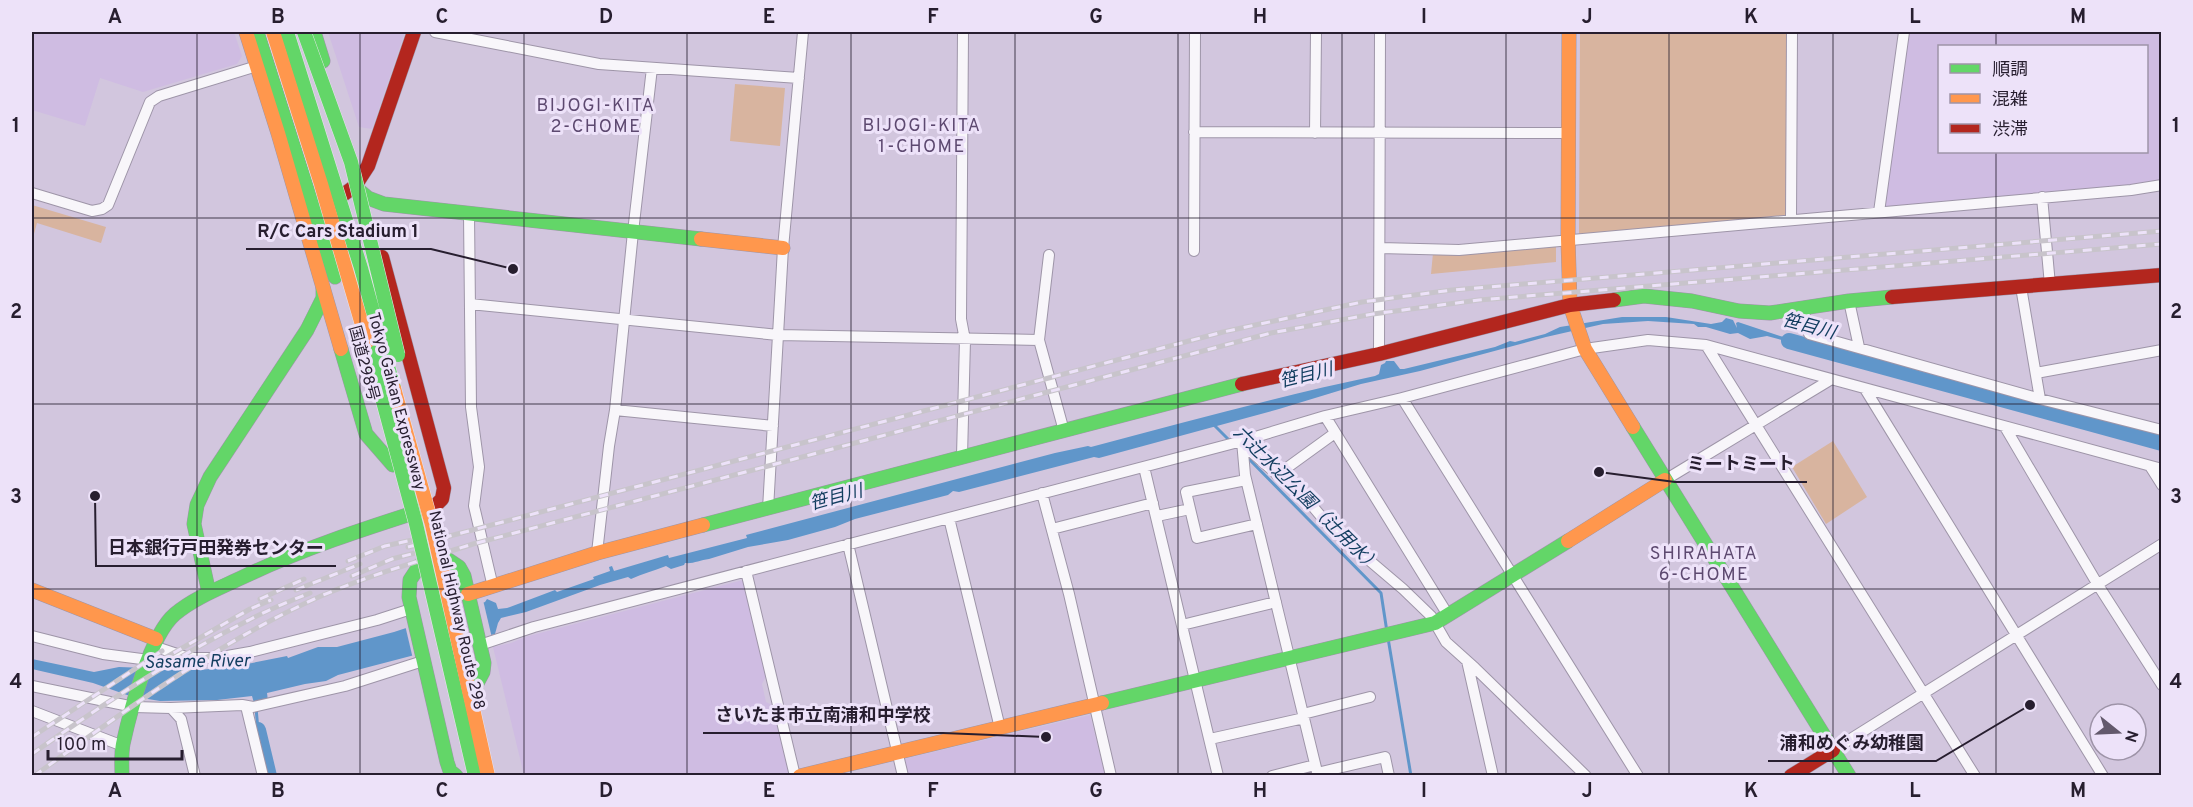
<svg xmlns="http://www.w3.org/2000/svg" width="2193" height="807" font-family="Overpass,'Noto Sans JP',sans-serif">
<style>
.built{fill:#cfbce2;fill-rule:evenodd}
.green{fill:#d8b49f}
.water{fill:#6096ca}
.pier{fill:#d2c6de}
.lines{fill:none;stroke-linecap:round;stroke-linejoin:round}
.stream{stroke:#6096ca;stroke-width:3}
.river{stroke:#6096ca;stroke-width:16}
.street-casing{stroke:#9e95a8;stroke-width:12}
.fast-casing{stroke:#9e95a8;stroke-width:15}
.slow-casing{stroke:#9e95a8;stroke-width:15}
.jam-casing{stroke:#9e95a8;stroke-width:15}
.street{stroke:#f8f6fa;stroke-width:10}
.fast{stroke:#63d668;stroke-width:14}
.slow{stroke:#ff974d;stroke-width:14}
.jam{stroke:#b3261e;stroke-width:14}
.rail-casing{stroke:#c8c4cb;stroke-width:5}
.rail{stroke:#ede2f9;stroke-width:3;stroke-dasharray:9;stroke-linecap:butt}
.fast-bridge-casing{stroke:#ebe5f0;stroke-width:15;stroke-linecap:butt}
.slow-bridge-casing{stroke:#ebe5f0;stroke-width:15;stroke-linecap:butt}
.fast-bridge{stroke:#63d668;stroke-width:14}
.slow-bridge{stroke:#ff974d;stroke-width:14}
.grid{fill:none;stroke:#271e2f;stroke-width:1.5;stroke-opacity:0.55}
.labels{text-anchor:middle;stroke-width:6;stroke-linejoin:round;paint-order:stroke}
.street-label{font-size:16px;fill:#271e2f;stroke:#ede2f9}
.neighbourhood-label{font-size:18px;letter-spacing:1.5px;fill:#5d4970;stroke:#ede2f9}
.water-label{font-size:18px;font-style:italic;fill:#123d5f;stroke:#ede2f9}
.leader{fill:none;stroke:#271e2f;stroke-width:2}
.callout-dot{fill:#271e2f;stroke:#ede2f9;stroke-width:2}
.callout-label{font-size:18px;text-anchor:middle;font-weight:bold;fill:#271e2f;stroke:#ede2f9;stroke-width:6;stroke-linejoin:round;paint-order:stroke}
.neatline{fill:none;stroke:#271e2f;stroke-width:2}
.grid-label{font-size:20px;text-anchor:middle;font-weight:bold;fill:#271e2f}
</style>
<rect width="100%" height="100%" fill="#d2c6de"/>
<path class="built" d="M32,32h202l8,24 -5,8 -94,28 -43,-14 -15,48 -53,-16z
M328,32h77l-33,97 -13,-2z
M1904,32h257v151l-282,29zM1940,46h206v106h-206z
M743,580l24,94 -5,10 4,18 8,4 16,69h-266l-31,-128 18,-4 14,-6z
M1090,715l15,60h-197l-4,-16z"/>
<path class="green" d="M1580,32h206l2,2 -1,183 -208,17z
M735,84l50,4 -5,58 -50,-5z
M32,205l74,22 -5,16 -64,-20 -5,18z
M1556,243v19l-125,12 2,-21z
M1833,441l34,56 -41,27 -34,-57z"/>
<path class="water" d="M1622,317h44l45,7 11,-2 4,-4 7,2 4,8 -1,-5 2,-1 42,14 32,8 -1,4 -44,-12 -17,3 -12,-6 -8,1 -24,-7h-8l-4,-3 -46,-3 -45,3 -57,13 -126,34 -59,13 -82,25 -180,49 -5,-1 -135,35 -6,-1 -5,4 -93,24 -20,8 -47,13 -40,7 -39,12c-9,1 -16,5 -24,4l-1,2 -13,4 -5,-3c-13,5 -24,8 -35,13l-3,-2 -28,8 -74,27 -25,6 -3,5 -3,11 -157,41 -12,6 -21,3 -38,9 1,8 -14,2 -2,-7 -35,4 -57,1 -30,-5 -37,-13 -61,-14v-10l62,13 25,-5 80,3 33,-3 55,-11 1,2 30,-11h19l57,-15 91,-30 2,-3 9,4 2,6 9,-1 48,-18 2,2 37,-13 -1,-2 17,-6 -1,-4 3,-1 2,5 54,-16 1,3 78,-20 -1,-3 309,-82 33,-7 3,1c94,-25 189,-51 284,-71l4,-2 2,-9 4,-2 1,-2h8l6,8h4l91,-22 15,-6 5,1 30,-8 15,-7z"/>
<path class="pier" d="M483,600l9,38 -79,21 -8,-34z"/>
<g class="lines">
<path class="stream" d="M1212,423l19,19
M1247,457l134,136 6,39
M1388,638l23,138
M256,708l2,22"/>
<path class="river" d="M1789,341l373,102
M258,730l11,46"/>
<g class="street-casing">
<path id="street" d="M435,32l164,32 200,14
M1194,132l374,1
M1315,133l1,-101
M32,193l60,18 10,-2 6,-4 42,-103 9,-6 98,-30
M2042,197l8,88
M1879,212l25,-180
M469,214l2,193 8,60 -5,39 19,81
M1791,219l1,-187
M1380,248l79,2 672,-60 31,-5
M1194,251l1,-219
M1049,255l-10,85 25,91
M2021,287l19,112 122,31
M1849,301l10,46
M470,304l308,31 261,5
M1803,308l6,26 231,65
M1706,345l269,431
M1379,354l1,-322
M2036,373l126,-23
M1865,389l238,387
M1402,398l236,378
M615,410l158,16
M1325,416l123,199
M2005,427l93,158 64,100
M1242,441l7,9 60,52 21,25 73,62 28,27 15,26 29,26 111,108
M1242,441l3,34 73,301
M962,456l3,-116 -4,-21 2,-287
M2150,466l12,19
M1144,467l74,309
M1277,475l58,-42
M1246,480l-60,12 11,46 60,-14
M1665,480l165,-100
M1042,493l27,101 42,182
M768,509l15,-261 20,-216
M1157,516l33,-7
M949,518l51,210
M1052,529l101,-26
M848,544l55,232
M597,553l12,-107 6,-36 18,-178 19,-164
M746,571l49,205
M1182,625l94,-23
M32,636l71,18 46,6
M480,645l54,-18 708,-186 83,-25 77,-18 183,-49 63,-9 58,5 456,124
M153,646l36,12h27l34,-6 127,-32 34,-11
M1467,661l26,115
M32,686l102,21 37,1 71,-3 11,2 92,-21 78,-25
M246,706l17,70
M171,708l10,11 14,57
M32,711l91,35
M1303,714l67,-17
M1210,739l94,-21
M1833,750l329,-206
M1317,773l68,-16 4,19
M1272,776l43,-11"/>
</g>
<g class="fast-casing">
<path id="fast" d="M257,32l78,245
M314,32l9,29
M355,187l13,11 16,6 317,35
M1614,300l30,-4 48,5 47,10 31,2 79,-12 43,-4
M341,349l25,85 27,31
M1633,427l216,349
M703,525l539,-141
M447,559l12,8 5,9 20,87 -1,9 -8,15
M420,565l-10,15 -1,17 38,165 3,9 6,5
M209,593l-15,-69 3,-19 13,-28 97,-147 16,-32v-10
M1102,703l333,-80 133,-82
M122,776c0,-10 -1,-22 1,-32 7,-32 27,-109 52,-130 19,-16 45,-26 68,-37 59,-28 120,-48 183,-68"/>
</g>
<g class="slow-casing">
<path id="slow" d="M246,32l32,101 63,216
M1569,32l-1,207 2,66 15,44 48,78
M701,239l82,9
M1568,541l97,-61
M32,590l124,49
M468,594l129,-41 106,-28
M800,776l302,-73"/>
</g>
<g class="jam-casing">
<path id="jam" d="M328,206l27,-20 13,-20 46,-134
M382,257l62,231 -2,11 -7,7
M1892,297l270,-22
M1242,384l137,-30 191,-49 44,-5
M1791,776l42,-26"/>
</g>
<use href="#street" class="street"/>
<use href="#fast" class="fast"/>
<use href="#slow" class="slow"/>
<use href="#jam" class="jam"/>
<g class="rail-casing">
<path id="rail" d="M408,547l815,-215 139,-30 90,-12 710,-59
M348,561l37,-15 32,-7
M352,576l40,-17 27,-7
M296,590l64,-26
M260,599l44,-20
M158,662l92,-53 21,-9
M32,737l130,-86
M32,754c70,-49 142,-97 219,-135 19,-10 39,-18 59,-26
M34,776c92,-66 184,-134 287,-180 49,-21 101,-36 152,-52l798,-211 102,-19 106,-14 683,-56"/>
</g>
<use href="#rail" class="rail"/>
<g class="fast-bridge-casing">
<path id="fast-bridge" d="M287,32l74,236 33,120
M304,32l47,130 47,193
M367,342l49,182 59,252"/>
</g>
<g class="slow-bridge-casing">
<path id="slow-bridge" d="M273,32l48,152 46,158
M394,388l38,137 56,251"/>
</g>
<use href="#fast-bridge" class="fast-bridge"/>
<use href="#slow-bridge" class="slow-bridge"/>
</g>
<path class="grid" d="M197,32v744M360,32v744M524,32v744M687,32v744M851,32v744M1015,32v744M1178,32v744M1342,32v744M1506,32v744M1669,32v744M1833,32v744M1996,32v14M1996,152v624M32,218h2130M32,404h2130M32,589h2130"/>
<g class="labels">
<g class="street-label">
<text transform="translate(365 363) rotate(75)" y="6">国道298号</text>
<text transform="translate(398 401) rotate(75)" y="6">Tokyo Gaikan Expressway</text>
<text transform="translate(458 610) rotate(77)" y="6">National Highway Route 298</text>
</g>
<g class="neighbourhood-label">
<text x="596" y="111">BIJOGI-KITA<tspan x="596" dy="21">2-CHOME</tspan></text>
<text x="922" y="131">BIJOGI-KITA<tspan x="922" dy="21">1-CHOME</tspan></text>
<text x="1704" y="559">SHIRAHATA<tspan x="1704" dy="21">6-CHOME</tspan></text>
</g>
<g class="water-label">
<text transform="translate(1809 326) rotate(15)" y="6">笹目川</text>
<text transform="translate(1306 375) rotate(-14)" y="6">笹目川</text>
<text transform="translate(836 497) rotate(-15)" y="6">笹目川</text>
<text transform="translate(1307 499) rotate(45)" y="6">六辻水辺公園（辻用水）</text>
<text transform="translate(197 661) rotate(-1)" y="6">Sasame River</text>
</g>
</g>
<path class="leader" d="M513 269L431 249H246M1599 472L1675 482H1807M95 496L96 566H336M1046 737L943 733H703M2030 705L1936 761H1768"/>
<g class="callout-dot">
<circle cx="513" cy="269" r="6"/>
<circle cx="1599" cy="472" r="6"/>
<circle cx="95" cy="496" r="6"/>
<circle cx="1046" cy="737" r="6"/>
<circle cx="2030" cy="705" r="6"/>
</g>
<g class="callout-label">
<text x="338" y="237">R/C Cars Stadium 1</text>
<text x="1741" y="470">ミートミート</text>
<text x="216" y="554">日本銀行戸田発券センター</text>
<text x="823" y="721">さいたま市立南浦和中学校</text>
<text x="1852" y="749">浦和めぐみ幼稚園</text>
</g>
<rect width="2193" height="807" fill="none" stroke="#ede2f9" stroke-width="66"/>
<rect x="1938" y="45" width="210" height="108" fill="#ede2f9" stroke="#9e94a8" stroke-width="1.5"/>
<rect x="1950" y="64" width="30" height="9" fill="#63d668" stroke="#9e94a8" stroke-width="1.5"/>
<text x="1992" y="75" font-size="18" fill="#271e2f">順調</text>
<rect x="1950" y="94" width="30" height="9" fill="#ff974d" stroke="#9e94a8" stroke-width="1.5"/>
<text x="1992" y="105" font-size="18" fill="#271e2f">混雑</text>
<rect x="1950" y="124" width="30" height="9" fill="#b3261e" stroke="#9e94a8" stroke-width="1.5"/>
<text x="1992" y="135" font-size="18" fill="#271e2f">渋滞</text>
<g transform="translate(2118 732) rotate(108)"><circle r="28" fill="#ede2f9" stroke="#9e94a8" stroke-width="1.5"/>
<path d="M0-4.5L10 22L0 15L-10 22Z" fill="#63596c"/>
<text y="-9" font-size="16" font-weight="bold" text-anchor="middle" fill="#271e2f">N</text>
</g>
<path d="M48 750v9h134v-9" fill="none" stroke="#271e2f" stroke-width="3"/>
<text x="57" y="750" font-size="18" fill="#271e2f" stroke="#ede2f9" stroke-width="4.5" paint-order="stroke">100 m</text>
<rect x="33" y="33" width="2127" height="741" class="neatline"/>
<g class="grid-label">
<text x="115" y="23">A</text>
<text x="278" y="23">B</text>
<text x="442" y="23">C</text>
<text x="606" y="23">D</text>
<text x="769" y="23">E</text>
<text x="933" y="23">F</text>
<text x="1096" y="23">G</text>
<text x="1260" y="23">H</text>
<text x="1424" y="23">I</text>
<text x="1587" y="23">J</text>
<text x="1751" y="23">K</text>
<text x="1915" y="23">L</text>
<text x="2078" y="23">M</text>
<text x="16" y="132">1</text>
<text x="2176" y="132">1</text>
<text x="16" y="318">2</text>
<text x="2176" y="318">2</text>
<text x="16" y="503">3</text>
<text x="2176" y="503">3</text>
<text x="16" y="688">4</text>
<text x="2176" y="688">4</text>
<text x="115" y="797">A</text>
<text x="278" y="797">B</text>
<text x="442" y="797">C</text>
<text x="606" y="797">D</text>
<text x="769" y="797">E</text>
<text x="933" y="797">F</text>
<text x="1096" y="797">G</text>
<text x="1260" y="797">H</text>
<text x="1424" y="797">I</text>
<text x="1587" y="797">J</text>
<text x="1751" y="797">K</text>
<text x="1915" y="797">L</text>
<text x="2078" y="797">M</text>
</g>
</svg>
